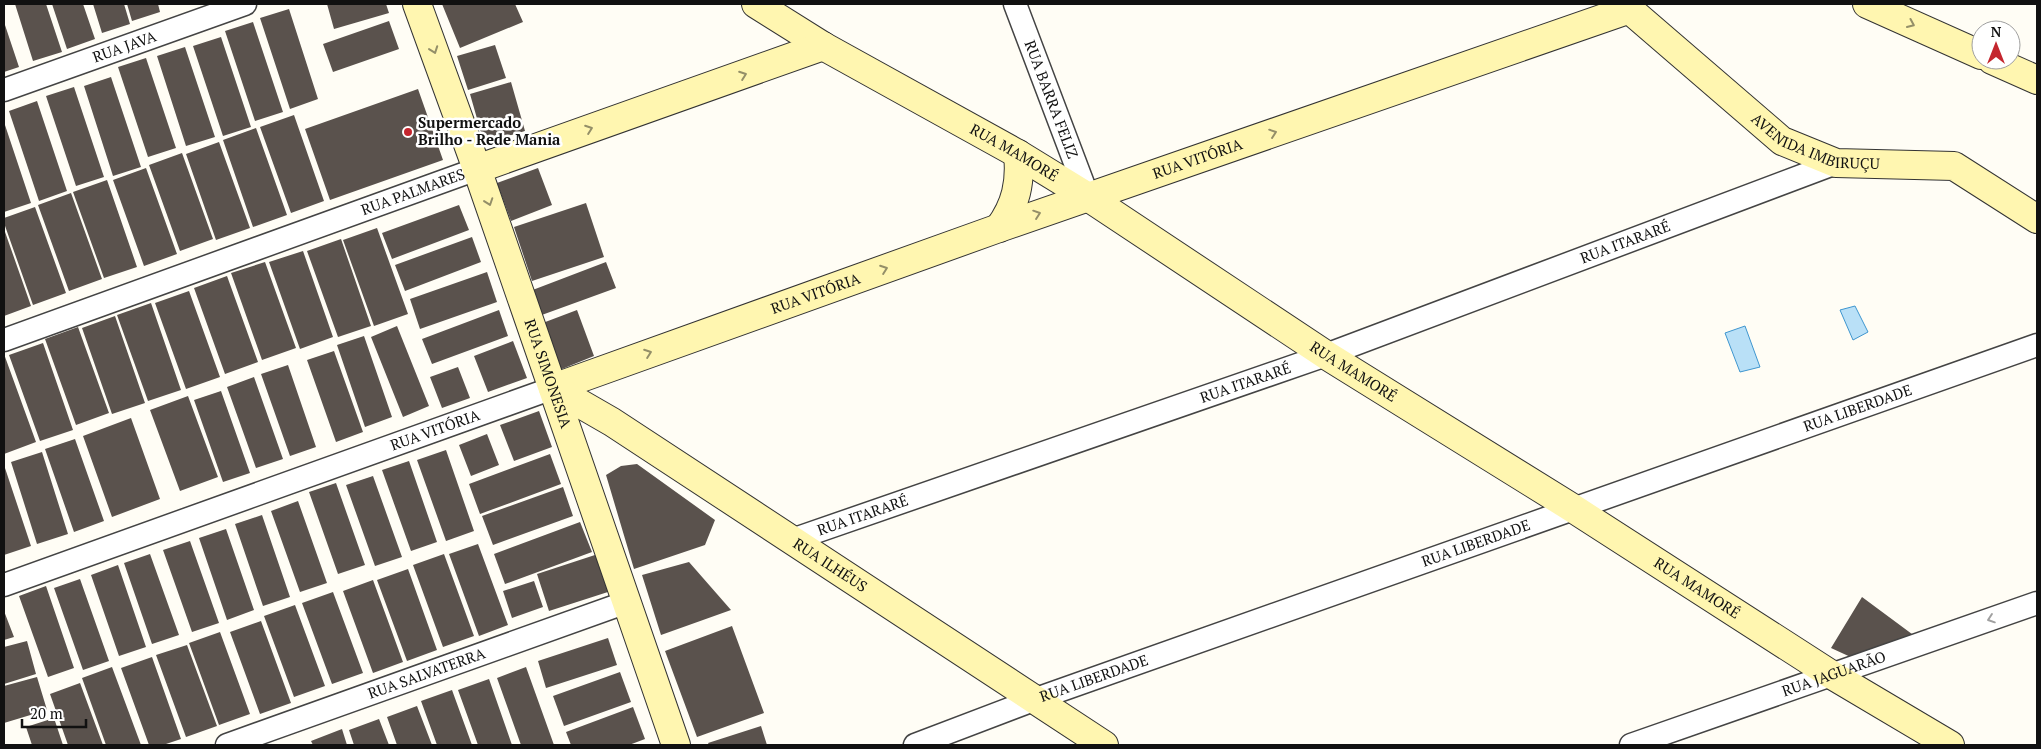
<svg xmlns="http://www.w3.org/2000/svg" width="2041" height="749" font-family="'PT Serif',serif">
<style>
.water{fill:#b9e0f7;stroke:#3f96cf}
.building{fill:#5a524d}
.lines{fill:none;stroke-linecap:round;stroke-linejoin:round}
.street-casing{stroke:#444;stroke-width:25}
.secondary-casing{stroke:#333;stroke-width:30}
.street{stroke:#fff;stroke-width:22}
.secondary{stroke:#fff6b0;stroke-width:28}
.oneway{stroke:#948f68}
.oneway2{stroke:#a0a0a0}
.poi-dot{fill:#c4262e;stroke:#fff;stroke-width:2}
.labels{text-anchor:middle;stroke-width:5;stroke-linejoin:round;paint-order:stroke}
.street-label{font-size:15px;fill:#111;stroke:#fff}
.poi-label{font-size:15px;font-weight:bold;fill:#111;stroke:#fff;text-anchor:start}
</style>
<rect width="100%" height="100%" fill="#fffdf5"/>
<path class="water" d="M1855,306l13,26 -15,8 -13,-30z
M1745,326l15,41 -20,5 -15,-39z"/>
<path class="building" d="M15,4h31l16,48 -29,9z
M52,4h31l12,35 -28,10z
M93,4h31l6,20 -28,9z
M127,4h31l2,8 -28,9z
M327,4h59l3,9 -55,16z
M442,4h73l8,18 -63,26z
M289,9l29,90 -28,10 -30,-91z
M389,21l10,28 -66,23 -10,-28z
M4,22l15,45 -15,5z
M253,22l30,90 -28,9 -30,-90z
M221,37l30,90 -28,9 -30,-90z
M495,45l11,33 -38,12 -11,-34z
M185,47l30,90 -29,9 -29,-90z
M146,58l30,90 -28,9 -30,-90z
M111,77l30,90 -28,9 -29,-90z
M511,82l14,49 -41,12 -14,-49z
M74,87l30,90 -28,9 -30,-90z
M418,89l25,71 -113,40 -25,-71z
M37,101l30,90 -28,10 -30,-90z
M294,115l30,86 -33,12 -31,-86z
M4,122l27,81 -27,9z
M256,128l31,87 -34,12 -30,-87z
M219,142l31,86 -34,12 -30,-86z
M182,153l31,86 -33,12 -31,-86z
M146,168l31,86 -33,12 -31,-86z
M538,168l14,37 -41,16 -14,-38z
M107,180l30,87 -33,11 -31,-86z
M71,193l31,86 -33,12 -31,-86z
M586,203l18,54 -72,24 -18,-54z
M459,205l10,25 -77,29 -10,-26z
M35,207l31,86 -33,12 -29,-82v-5z
M377,228l31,86 -34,12 -31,-86z
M4,229l27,77 -27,10z
M472,237l9,25 -76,29 -10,-26z
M341,239l30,87 -33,11 -31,-86z
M303,251l30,86 -33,12 -31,-87z
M265,262l31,86 -34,12 -31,-87z
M606,262l10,26 -77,28 -9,-25z
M487,272l10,30 -77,27 -10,-30z
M227,276l31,86 -33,12 -31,-86z
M189,291l31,86 -34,12 -31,-86z
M151,303l30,87 -33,11 -31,-86z
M499,310l9,26 -76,28 -10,-25z
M577,310l17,46 -37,15 -17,-47z
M115,316l30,87 -33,11 -30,-86z
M397,326l32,80 -26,11 -32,-80z
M78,327l31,86 -33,12 -31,-86z
M364,336l28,81 -27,10 -28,-82z
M513,341l14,37 -39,14 -14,-36z
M43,343l30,87 -33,11 -31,-86z
M334,351l29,81 -27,10 -29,-82z
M4,354l32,88 -32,12z
M288,365l28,82 -26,9 -29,-82z
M458,367l12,31 -28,10 -12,-31z
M254,377l29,82 -27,9 -29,-81z
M221,391l29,82 -27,9 -29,-82z
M188,396l30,81 -38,14 -30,-81z
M539,411l13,36 -38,14 -14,-36z
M131,418l29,81 -48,18 -29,-81z
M487,434l12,31 -28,11 -12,-31z
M75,439l29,82 -30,11 -29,-83z
M446,450l28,81 -28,10 -29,-81z
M42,452l26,82 -31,10 -26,-82z
M550,454l11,30 -81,30 -11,-30z
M409,461l28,81 -26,9 -29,-81z
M637,464l78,56 -10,25 -71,24 -28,-94 15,-9z
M4,465l27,81 -27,9z
M373,476l29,81 -27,9 -29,-81z
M336,483l29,82 -27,9 -29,-82z
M563,487l10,29 -80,29 -11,-29z
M298,501l29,82 -27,9 -29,-81z
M262,515l28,82 -27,9 -28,-82z
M580,522l12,30 -87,32 -11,-30z
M226,529l28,81 -27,10 -28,-82z
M190,541l29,82 -27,9 -29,-82z
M478,544l30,81 -29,11 -30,-82z
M150,554l29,81 -27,9 -28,-81z
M444,554l30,82 -31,11 -30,-82z
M598,554l13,37 -62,20 -12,-37z
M689,562l42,48 -70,25 -19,-60z
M118,565l28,82 -27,9 -28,-81z
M408,569l29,81 -30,11 -30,-81z
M80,579l29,82 -26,9 -29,-82z
M373,580l30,82 -30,11 -30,-82z
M534,581l9,26 -31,11 -9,-27z
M46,586l28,82 -26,9 -29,-81z
M333,592l30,81 -31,11 -30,-81z
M1862,597l54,40 -61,22 -24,-11z
M295,605l30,81 -31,11 -30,-81z
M4,611l10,26 -10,3z
M261,621l30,82 -31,11 -30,-82z
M732,626l32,87 -67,24 -32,-86z
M220,632l30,82 -31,11 -30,-82z
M608,638l9,27 -71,23 -8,-27z
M27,641l9,33 -32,10v-37z
M187,645l30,81 -31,11 -30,-82z
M152,657l29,82 -18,6h-14l-28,-77z
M112,667l29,78h-35l-24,-67z
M526,667l28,78h-33l-24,-67z
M620,672l11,30 -67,24 -11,-30z
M37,677l10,33 -43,13v-37z
M489,679l23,66h-34l-20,-55z
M80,683l23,62h-35l-18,-51z
M452,690l20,55h-35l-16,-44z
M417,706l15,39h-35l-10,-28z
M633,707l12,32 -16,6h-58l-5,-13z
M54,718l9,27h-31l-6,-18z
M379,719l10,26h-35l-5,-15z
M761,726l6,19h-58l-1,-2z
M342,729l5,16h-34l-2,-4z"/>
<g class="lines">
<g class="street-casing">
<g id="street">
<path id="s1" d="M1015,4l73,193"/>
<path id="s2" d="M4,90l241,-86"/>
<path id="s3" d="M4,340l473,-171"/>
<path id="s4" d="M792,540l534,-185 510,-192"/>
<path id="s5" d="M4,585l549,-197"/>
<path id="s6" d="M227,745l400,-143"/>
<path id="s7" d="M915,745l121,-46 1001,-354"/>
<path id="s8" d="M1631,745l406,-142"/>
</g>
</g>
<g class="secondary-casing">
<g id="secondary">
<path id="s9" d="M417,4l60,165 199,576"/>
<path id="s10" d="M756,4l67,42 195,108 70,43 238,158 248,154 258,166 118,70"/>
<path id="s11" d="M1623,4l159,137 54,22 118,3 83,53"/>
<path d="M1867,4l114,51"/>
<path d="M1992,60l45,20"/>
<path d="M477,169l346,-123"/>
<path d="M999,228c17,-23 22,-46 19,-74"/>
<path id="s12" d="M553,388l446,-160 631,-219"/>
<path id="s13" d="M553,388l59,34 492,323"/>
</g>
</g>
<use href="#street" class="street"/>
<use href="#secondary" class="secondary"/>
</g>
<defs><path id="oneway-chevron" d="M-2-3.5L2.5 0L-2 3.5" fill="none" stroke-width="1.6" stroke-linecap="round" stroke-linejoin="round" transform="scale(1.25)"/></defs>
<g class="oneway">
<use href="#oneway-chevron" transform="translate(1911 24) rotate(24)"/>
<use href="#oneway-chevron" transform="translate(434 50) rotate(70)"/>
<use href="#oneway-chevron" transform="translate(743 75) rotate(-20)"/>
<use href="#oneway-chevron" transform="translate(589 129) rotate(-20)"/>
<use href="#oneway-chevron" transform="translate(1273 133) rotate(-19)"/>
<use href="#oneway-chevron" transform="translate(489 202) rotate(71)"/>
<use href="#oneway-chevron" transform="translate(1037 214) rotate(-19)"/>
<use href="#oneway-chevron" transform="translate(884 269) rotate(-20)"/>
<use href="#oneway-chevron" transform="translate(648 353) rotate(-20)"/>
</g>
<use class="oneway2" href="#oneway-chevron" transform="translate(1991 619) rotate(161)"/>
<circle class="poi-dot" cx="408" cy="132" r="5"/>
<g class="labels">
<g class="street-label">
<text dy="5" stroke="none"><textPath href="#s2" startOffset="128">RUA JAVA</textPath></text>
<text dy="5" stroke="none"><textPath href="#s1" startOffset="102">RUA BARRA FELIZ</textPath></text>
<text dy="5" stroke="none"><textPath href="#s11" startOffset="242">AVENIDA IMBIRUÇU</textPath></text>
<text dy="5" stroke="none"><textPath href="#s10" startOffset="298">RUA MAMORÉ</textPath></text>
<text dy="5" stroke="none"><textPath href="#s12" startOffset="684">RUA VITÓRIA</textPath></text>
<text dy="5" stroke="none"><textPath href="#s3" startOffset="435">RUA PALMARES</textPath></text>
<text dy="5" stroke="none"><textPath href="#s4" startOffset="885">RUA ITARARÉ</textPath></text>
<text dy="5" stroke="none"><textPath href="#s12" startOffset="279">RUA VITÓRIA</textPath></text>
<text dy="5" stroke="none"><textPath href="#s10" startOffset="702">RUA MAMORÉ</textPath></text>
<text dy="5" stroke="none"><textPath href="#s9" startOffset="392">RUA SIMONESIA</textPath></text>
<text dy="5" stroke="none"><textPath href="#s4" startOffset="480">RUA ITARARÉ</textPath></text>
<text dy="5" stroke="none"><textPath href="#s7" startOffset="1001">RUA LIBERDADE</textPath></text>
<text dy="5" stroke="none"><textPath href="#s5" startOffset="458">RUA VITÓRIA</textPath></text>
<text dy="5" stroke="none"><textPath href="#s4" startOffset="75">RUA ITARARÉ</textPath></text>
<text dy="5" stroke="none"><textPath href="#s7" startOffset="596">RUA LIBERDADE</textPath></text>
<text dy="5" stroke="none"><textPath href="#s13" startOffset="329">RUA ILHÉUS</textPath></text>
<text dy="5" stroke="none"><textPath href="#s10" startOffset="1108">RUA MAMORÉ</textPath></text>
<text dy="5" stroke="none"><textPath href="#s6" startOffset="212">RUA SALVATERRA</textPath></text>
<text dy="5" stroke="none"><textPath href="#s8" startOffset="215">RUA JAGUARÃO</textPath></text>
<text dy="5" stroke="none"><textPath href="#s7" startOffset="191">RUA LIBERDADE</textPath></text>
</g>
<g class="poi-label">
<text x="418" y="128">Supermercado<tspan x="418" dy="17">Brilho - Rede Mania</tspan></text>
</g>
</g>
<rect width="2041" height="749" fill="none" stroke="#111111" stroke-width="10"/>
<g transform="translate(1996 45)"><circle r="24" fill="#ffffff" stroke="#a0a0a0"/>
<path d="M0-4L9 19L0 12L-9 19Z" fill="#c4262e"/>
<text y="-8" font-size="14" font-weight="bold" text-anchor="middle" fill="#111111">N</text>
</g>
<path d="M22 719v8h64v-8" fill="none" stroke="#111111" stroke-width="2.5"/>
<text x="30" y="719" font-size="15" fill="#111111" stroke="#ffffff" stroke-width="4" paint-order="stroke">20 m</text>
</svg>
